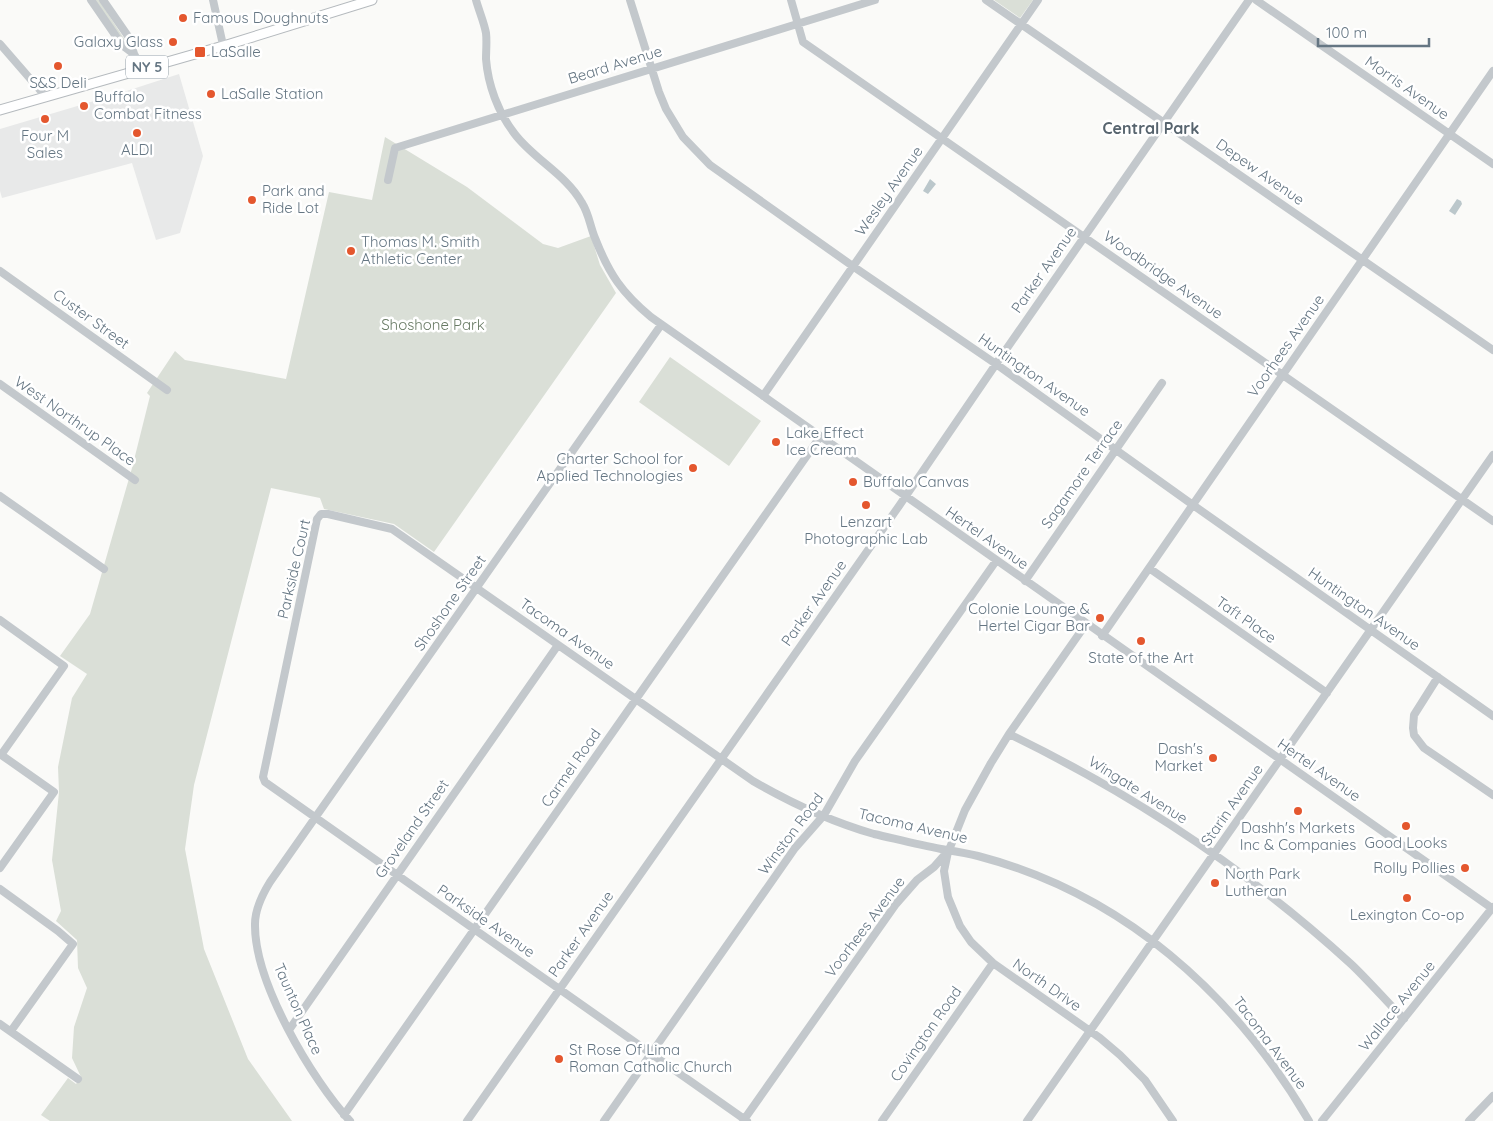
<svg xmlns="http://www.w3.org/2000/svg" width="1493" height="1121" font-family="Quicksand,sans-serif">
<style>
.built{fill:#e8e9e9}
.green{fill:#dadfd7}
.water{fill:#bbc7cb}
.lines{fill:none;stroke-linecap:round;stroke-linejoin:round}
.major-casing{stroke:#b5babe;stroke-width:11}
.minor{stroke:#c3c8cc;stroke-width:8}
.major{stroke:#fff;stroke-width:9}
.poi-dot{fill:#e4572e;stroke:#fff;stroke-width:2}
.labels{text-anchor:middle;stroke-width:5;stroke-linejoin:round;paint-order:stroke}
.shield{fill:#fff;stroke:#939fa8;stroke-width:1}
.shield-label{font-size:14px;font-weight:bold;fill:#657683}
.poi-label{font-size:15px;fill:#657683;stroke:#fff;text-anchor:start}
.street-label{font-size:15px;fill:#657683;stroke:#fff}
.park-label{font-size:15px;fill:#687a64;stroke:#fff}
.neighbourhood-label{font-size:16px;font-weight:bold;fill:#57646e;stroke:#fff}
</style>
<rect width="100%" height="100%" fill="#fafaf8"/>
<path class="built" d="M179,74l24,82 -23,77 -24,7 -24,-77 -130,35 -2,-7v-62l111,-33z"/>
<path class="green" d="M95,0h4l26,40h-2z
M994,0h39l-13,18z
M385,137l82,50 76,57 15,4 33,-12 9,29 16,28 -182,259 -40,-28 -70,-15 -4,-11 -49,-10 -77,297 -9,64 19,100 44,110 44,62h-242l-9,-6 27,-37 8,6 5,-7 -9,-19 2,-31 13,-39 -9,-20 -1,-28 -21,-19 5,-10 -9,-51 7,-68 -1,-25 14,-69 15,-24 -27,-18 30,-42 42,-146 18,-72 -3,-3 28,-42 10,9 101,19 43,-187 43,8z
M670,357l91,64 -32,45 -90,-64z"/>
<path class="water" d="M930,179l6,5 -8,10 -5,-3z
M1457,199l4,2 1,3 -7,11 -6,-4z"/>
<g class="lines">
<g class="major-casing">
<path id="major" d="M0,110l230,-66 142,-44"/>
</g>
<path class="minor" d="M91,0l31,45 12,9
M103,0l27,39 4,15 8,15
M213,0l10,45
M476,0c3,11 8,22 10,33 1,8 0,18 0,26 2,26 12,53 28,74 19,26 52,41 68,70 7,11 8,23 13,35 14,36 27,55 56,79l842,592
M630,0l29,92 7,17 17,28 27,28 144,102 142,97 197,141 300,211
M791,0l12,42 690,479
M986,0l507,350
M1256,0l237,164
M0,44l46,53
M388,180l7,-32 480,-148
M0,271l167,119
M0,384l135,96
M763,396l275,-396
M0,496l104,73
M1149,568l178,125
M1025,581l137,-198
M0,620l64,46 -63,89
M1102,636l391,-565
M1438,677l-24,38 -1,13 1,7 10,13 69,47
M1009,734c124,60 240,137 342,230 18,17 35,37 53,55
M0,754l54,38 -54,76
M948,852l-4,19 4,26 12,29 11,16 22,21 107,75 20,17 25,25 28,41
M0,889l58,42 15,13 -62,87
M0,1024l78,55
M289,1030l269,-385
M344,1115l476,-678
M350,1121c-38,-41 -96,-139 -95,-197 0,-15 7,-29 15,-42l391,-557
M467,1121l432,-615 97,-142 253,-364
M604,1121l191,-273 29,-33 31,-54 141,-200
M743,1121l153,-217 21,-24 17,-13 15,-17 16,-40 26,-47 18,-29 77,-110
M747,1121l-482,-339 -2,-5 54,-258 4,-5h7l64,15 361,252c38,22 79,41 121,53 22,5 45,11 67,15 12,2 25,4 37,7 145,38 256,137 331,265
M882,1121l111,-158
M1027,1121l466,-666
M1322,1121l171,-214
M1469,1121l24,-25"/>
<use href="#major" class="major"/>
</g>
<g class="poi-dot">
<circle cx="183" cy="18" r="5"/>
<circle cx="173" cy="42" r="5"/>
<rect x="194" y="46" width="12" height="12" rx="2.5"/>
<circle cx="58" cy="66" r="5"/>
<circle cx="211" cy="94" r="5"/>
<circle cx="84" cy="106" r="5"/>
<circle cx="45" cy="119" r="5"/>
<circle cx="137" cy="133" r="5"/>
<circle cx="252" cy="200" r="5"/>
<circle cx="351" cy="251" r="5"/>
<circle cx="776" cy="442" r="5"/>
<circle cx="693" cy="468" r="5"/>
<circle cx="853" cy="482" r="5"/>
<circle cx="866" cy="505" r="5"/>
<circle cx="1100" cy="618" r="5"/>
<circle cx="1141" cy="641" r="5"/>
<circle cx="1213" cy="758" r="5"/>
<circle cx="1298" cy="811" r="5"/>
<circle cx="1406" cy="826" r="5"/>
<circle cx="1465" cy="868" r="5"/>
<circle cx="1215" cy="883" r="5"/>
<circle cx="1407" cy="898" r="5"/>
<circle cx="559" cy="1059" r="5"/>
</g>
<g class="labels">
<rect class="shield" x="126" y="55.5" width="42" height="23" rx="4"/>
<g class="shield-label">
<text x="147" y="72">NY 5</text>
</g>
<g class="poi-label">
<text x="193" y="23">Famous Doughnuts</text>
<text x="163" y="47" text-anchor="end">Galaxy Glass</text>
<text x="211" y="57">LaSalle</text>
<text x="58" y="88" text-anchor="middle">S&amp;S Deli</text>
<text x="221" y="99">LaSalle Station</text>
<text x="94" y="102">Buffalo<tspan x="94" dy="17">Combat Fitness</tspan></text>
<text x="45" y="141" text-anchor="middle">Four M<tspan x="45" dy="17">Sales</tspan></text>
<text x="137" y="155" text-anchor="middle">ALDI</text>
<text x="262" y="196">Park and<tspan x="262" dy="17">Ride Lot</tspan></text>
<text x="361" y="247">Thomas M. Smith<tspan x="361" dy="17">Athletic Center</tspan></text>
<text x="786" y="438">Lake Effect<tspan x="786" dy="17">Ice Cream</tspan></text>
<text x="683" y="464" text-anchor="end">Charter School for<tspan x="683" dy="17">Applied Technologies</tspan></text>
<text x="863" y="487">Buffalo Canvas</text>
<text x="866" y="527" text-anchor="middle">Lenzart<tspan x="866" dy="17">Photographic Lab</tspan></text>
<text x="1090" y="614" text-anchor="end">Colonie Lounge &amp;<tspan x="1090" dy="17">Hertel Cigar Bar</tspan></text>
<text x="1141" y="663" text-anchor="middle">State of the Art</text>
<text x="1203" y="754" text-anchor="end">Dash's<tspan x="1203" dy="17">Market</tspan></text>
<text x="1298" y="833" text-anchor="middle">Dashh's Markets<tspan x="1298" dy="17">Inc &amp; Companies</tspan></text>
<text x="1406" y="848" text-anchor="middle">Good Looks</text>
<text x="1455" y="873" text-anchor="end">Rolly Pollies</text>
<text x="1225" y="879">North Park<tspan x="1225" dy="17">Lutheran</tspan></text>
<text x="1407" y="920" text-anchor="middle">Lexington Co-op</text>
<text x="569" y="1055">St Rose Of Lima<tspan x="569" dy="17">Roman Catholic Church</tspan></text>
</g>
<g class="street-label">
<text transform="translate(615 65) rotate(-17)" y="5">Beard Avenue</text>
<text transform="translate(1407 88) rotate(35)" y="5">Morris Avenue</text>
<text transform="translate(1260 172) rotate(35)" y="5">Depew Avenue</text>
<text transform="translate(889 191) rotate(-55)" y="5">Wesley Avenue</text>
<text transform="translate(1044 270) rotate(-55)" y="5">Parker Avenue</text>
<text transform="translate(1163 275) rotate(35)" y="5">Woodbridge Avenue</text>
<text transform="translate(91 319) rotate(36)" y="5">Custer Street</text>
<text transform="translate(1286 346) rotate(-55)" y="5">Voorhees Avenue</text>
<text transform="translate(1034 375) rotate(35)" y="5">Huntington Avenue</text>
<text transform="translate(75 421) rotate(35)" y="5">West Northrup Place</text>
<text transform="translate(1082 474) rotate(-55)" y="5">Sagamore Terrace</text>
<text transform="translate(987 538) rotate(35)" y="5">Hertel Avenue</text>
<text transform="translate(294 569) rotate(-77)" y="5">Parkside Court</text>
<text transform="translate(450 603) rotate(-55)" y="5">Shoshone Street</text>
<text transform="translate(814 603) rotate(-55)" y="5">Parker Avenue</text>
<text transform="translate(1364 609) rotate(35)" y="5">Huntington Avenue</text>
<text transform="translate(1246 620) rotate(35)" y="5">Taft Place</text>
<text transform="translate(567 634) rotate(35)" y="5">Tacoma Avenue</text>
<text transform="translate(571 768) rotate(-55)" y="5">Carmel Road</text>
<text transform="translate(1319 770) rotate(35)" y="5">Hertel Avenue</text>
<text transform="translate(1138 790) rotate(32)" y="5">Wingate Avenue</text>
<text transform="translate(1232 805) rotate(-55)" y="5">Starin Avenue</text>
<text transform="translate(913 826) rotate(13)" y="5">Tacoma Avenue</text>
<text transform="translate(412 829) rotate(-55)" y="5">Groveland Street</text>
<text transform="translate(791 834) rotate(-53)" y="5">Winston Road</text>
<text transform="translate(486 921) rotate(35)" y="5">Parkside Avenue</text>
<text transform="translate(865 927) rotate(-53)" y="5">Voorhees Avenue</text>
<text transform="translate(581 934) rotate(-55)" y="5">Parker Avenue</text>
<text transform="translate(1047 985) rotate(35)" y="5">North Drive</text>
<text transform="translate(1397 1006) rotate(-51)" y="5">Wallace Avenue</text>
<text transform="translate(298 1009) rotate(66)" y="5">Taunton Place</text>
<text transform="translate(926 1034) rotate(-55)" y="5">Covington Road</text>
<text transform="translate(1270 1043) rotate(53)" y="5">Tacoma Avenue</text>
</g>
<g class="park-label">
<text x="433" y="330">Shoshone Park</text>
</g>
<g class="neighbourhood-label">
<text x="1151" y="134">Central Park</text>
</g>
</g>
<path d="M1318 38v8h111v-8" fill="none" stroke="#657683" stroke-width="2.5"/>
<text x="1326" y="38" font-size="15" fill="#657683" stroke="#ffffff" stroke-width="4" paint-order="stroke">100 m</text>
</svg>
